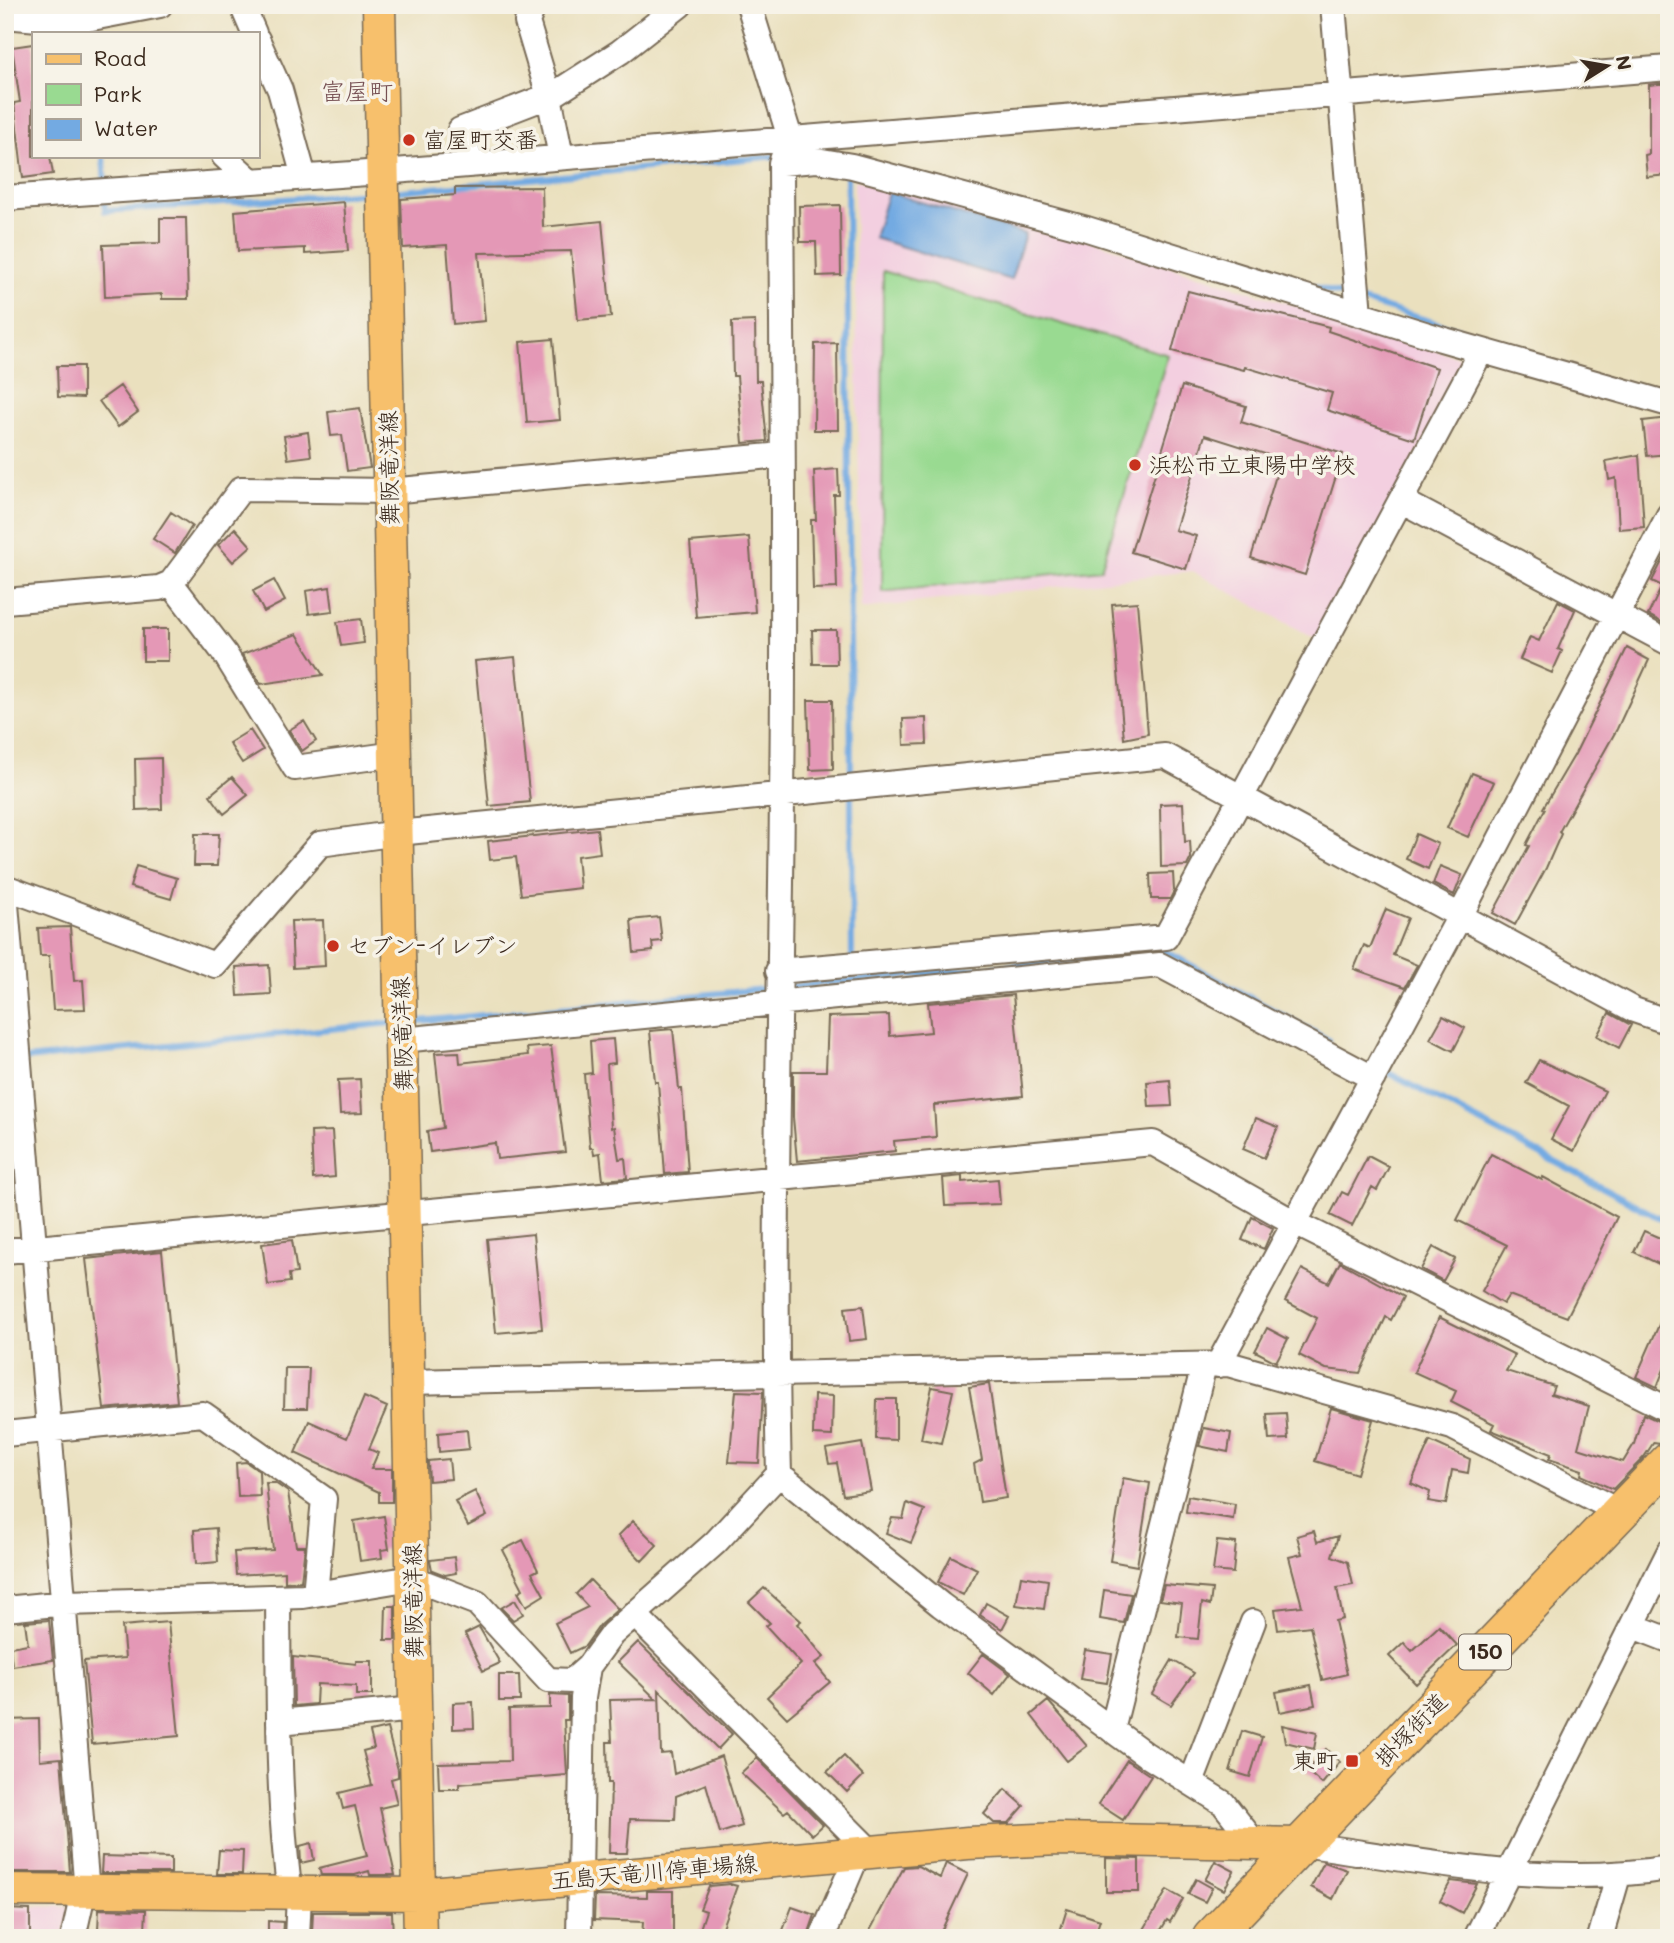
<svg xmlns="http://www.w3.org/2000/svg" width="1674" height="1943" font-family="Mali,'Klee One',sans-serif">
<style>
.built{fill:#f3cfe0}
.green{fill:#99da91;stroke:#6a8258;stroke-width:2}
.water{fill:#73aae2;stroke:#576a80;stroke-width:2}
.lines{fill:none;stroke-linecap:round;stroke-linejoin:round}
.stream{stroke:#73aae2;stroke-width:6}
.building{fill:#e498b6}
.minor-casing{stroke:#786a56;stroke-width:28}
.major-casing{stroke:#786a56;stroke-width:35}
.highway-casing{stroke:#786a56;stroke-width:40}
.minor{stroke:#fff;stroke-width:24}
.major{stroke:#f7c06c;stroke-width:32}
.highway{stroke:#f7c06c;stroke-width:37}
.poi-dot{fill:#c8321e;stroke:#f7f3e8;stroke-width:2.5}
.labels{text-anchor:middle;stroke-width:7;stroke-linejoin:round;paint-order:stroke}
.shield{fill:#f7f3e8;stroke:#73665b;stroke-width:2}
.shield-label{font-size:21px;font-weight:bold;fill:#3b2a1e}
.poi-label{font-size:23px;fill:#3b2a1e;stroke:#f7f3e8;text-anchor:start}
.street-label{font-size:23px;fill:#3b2a1e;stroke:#f7f3e8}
.neighbourhood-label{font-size:24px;fill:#765053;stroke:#f7f3e8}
</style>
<rect width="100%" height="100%" fill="#f7f3e8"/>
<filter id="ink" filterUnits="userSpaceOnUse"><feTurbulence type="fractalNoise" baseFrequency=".0143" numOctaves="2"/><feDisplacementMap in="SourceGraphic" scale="14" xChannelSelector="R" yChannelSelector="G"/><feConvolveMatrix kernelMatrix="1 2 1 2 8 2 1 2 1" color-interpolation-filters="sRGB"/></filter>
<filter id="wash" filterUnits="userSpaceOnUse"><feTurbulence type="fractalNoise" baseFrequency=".00686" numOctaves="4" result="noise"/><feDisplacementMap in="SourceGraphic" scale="28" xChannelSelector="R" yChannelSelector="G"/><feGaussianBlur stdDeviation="1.57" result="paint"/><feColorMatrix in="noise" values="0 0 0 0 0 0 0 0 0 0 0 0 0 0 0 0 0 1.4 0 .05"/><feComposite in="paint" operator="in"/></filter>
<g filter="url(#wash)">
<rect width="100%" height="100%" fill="#eae0be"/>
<path class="built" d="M854,180l85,17 130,37 397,126 -147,281 -127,-70 -331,38z
M5,1906l65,1 -7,31h-58z"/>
<path class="green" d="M883,271l285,84 -67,214 -219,23z"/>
<path class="water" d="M888,192l137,42 -14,46 -137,-42z"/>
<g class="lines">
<path class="stream" d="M103,156l2,28
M847,170l4,613
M390,192l387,-36
M105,195v16l267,-18
M1313,286l40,12
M1363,301l134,40 -3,6
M851,793l1,165
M785,987l380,-36 163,89
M409,1022l366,-34
M26,1059l365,-36
M1383,1070l286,153"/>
</g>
<g id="blocks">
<path class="building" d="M33,44v112h17l3,18 -30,4 -9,-75 6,-1 -8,-55z
M1659,84h10v31h-6l6,60 -22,2 -2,-22 4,-1v-69z
M542,187l1,40 59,-6 9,96 -33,3 -7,-69 -92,2 6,68 -32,3 -6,-79 -44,3 -2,-49 54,-4v-7z
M344,202l4,49 -43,3v-6l-67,3 -3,-40z
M840,205l1,70 -24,1 -1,-34h-16l-1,-36z
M160,218h26l2,81h-26v-5l-57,3 -2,-52 57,-2z
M1188,291l141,36 -1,4 109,37 -23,71 -87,-29 5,-17 -87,-26 -1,3 -72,-19z
M755,321l1,60h5l6,60 -24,2 -6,-67h-4l-1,-54z
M553,339l7,81 -33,3 -7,-81z
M837,343l1,87h-24l1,-86z
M57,366h26v32l-25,-1z
M120,386l18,26 -20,15 -19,-26z
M1182,386l64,20 -5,16 102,32 -38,121 -54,-17 30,-99 -76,-24 -30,95 21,6 -10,33 -55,-17z
M360,408l10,60 -23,3 -5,-36 -11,1 -3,-24z
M1669,418v36l-22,2 -4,-35z
M308,432l3,24 -23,3 -4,-23z
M1639,455l5,72 -25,2 -3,-51 -7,2 -3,-19z
M838,469l1,26h-5l3,93 -24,1 -2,-69h5l-2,-49z
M171,512l21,14 -17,27 -22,-14z
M235,528l16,18 -18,16 -15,-17z
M749,537l6,75 -59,5 -6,-75z
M1669,548v78l-21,-11 14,-29 -10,-5z
M274,580l11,21 -21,11 -11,-21z
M330,587l3,24 -24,3 -3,-23z
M1558,601l17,9 -17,39 4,2 -10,22 -32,-14 10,-22 9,4z
M1137,602l11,132 -24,5 -12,-135z
M361,619l3,24 -23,3 -4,-24z
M143,629h25v32h-25z
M812,630h24l1,34h-24z
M297,634l26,41 -62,9 -19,-30z
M1627,648l22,12 -32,69 -58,103 2,2 -15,34 -31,57 -22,-12 36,-67 -3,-1 19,-36 -2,-1 32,-54z
M515,657l15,145 -41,4 -14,-145z
M808,700h24l1,69 -23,1z
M926,718l1,26 -23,1 -1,-26z
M304,721l12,20 -14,10 -13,-21z
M250,730l13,20 -21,13 -13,-20z
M161,758l1,51 -26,1 -1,-51z
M1472,773l22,9 -26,55 -21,-9z
M232,777l16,18 -24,19 -14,-19z
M1183,803l2,39 5,-1 1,17 -4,8 -26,1 -1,-63z
M597,829l3,24 -23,3 3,32 -59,7 -5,-38 -26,3 -2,-19z
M195,834h24l-2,32h-23z
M1416,834l22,10 -10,25 -22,-10z
M136,866l41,12 -6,21 -41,-12z
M1440,866l22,9 -8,20 -21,-11z
M1173,873l1,18 -4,8h-19l-1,-25z
M1386,909l22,9 -15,37 24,10 -12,22 -51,-18 10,-24 6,3z
M659,917l3,24 -10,1 1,9 -19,2 -3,-33z
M323,920l2,46 -32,2 -2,-47z
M70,927l4,54 9,-1 2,29 -32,1 -4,-54h-9l-2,-28z
M269,965l2,29 -33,2 -2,-29z
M1013,995l10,101 -89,9 2,32 -42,4 1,10 -98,10 -4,-44v-46h33l2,-54 61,-2 1,21 41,-4 -3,-29z
M1609,1013l22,12 -12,23 -22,-12z
M1443,1016l22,12 -12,23 -23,-12z
M673,1029l6,60h3l6,83 -23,2 -7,-92h-3l-5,-51z
M613,1039l2,24 -8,1 4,64 3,-1 5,32 6,-1 2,20 -24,2 -3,-27 -6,1 -1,-6h-3l-6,-74 8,-1 -2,-32z
M551,1046l14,106 -68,7 -2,-16 -65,9 -3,-21 16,-3 -8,-75 24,-1 1,11 68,-8 -1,-7z
M1539,1060l66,31 -31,60 -23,-12 18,-33 -43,-23z
M360,1079l2,34 -22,1 -2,-34z
M1170,1080l2,26 -23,1 -2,-25z
M1256,1118l22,9 -14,31 -21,-9z
M332,1131l3,46 -22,2 -2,-47z
M1491,1154l51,26 1,-3 74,40 -50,100 -58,-22 -6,9 -21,-13 25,-46 -50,-25z
M1368,1156l21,11 -12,23 -5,-3 -20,39 -22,-11 12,-23 6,3z
M962,1176v6l36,-3 2,25 -55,2 -2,-28z
M1252,1217l21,11 -9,21 -22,-9z
M1644,1231l25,11v27l-35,-17z
M533,1234l9,95 -46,4 -9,-94z
M292,1240l5,33 -8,1 1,8 -22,3 -6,-41z
M1433,1247l22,12 -12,22 -22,-12z
M162,1251l15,151 -73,7 -18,-150z
M1340,1262l63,35 -12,23 -5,-3 -26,56 -34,-4 -27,-14 18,-37 -32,-17 17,-32 27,14z
M1669,1302v54l-12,31 -21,-10z
M863,1306l4,33 -18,2 -4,-33z
M1439,1317l76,38 -9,16 48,15 -3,8 38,12 -11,42 45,14 11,-18 9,-30 22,10 -5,19 -6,-1 -10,15 -31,32 -32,-14 1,-5 -33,-11 2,-5 -60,-24 3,-6 -43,-22 5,-11 -42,-19z
M1267,1328l21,11 -12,23 -21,-11z
M285,1368h24l-2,40h-23z
M989,1384l17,114 -26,4 -6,-38 8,-4 -13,-73z
M932,1387l21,4 -12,52 -20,-4z
M736,1391l27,1 -4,71 -30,-1z
M814,1395l19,1 -1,40 -19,-1z
M364,1397l23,10 -18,42 9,4 -7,16h21v33h-13v-10l-84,-39 14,-32 38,17z
M877,1399h19v41l-20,-1z
M1331,1408l42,12 -16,54 -42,-13z
M1286,1413l2,26 -19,1 -2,-26z
M1204,1428l27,5 -3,19 -29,-6z
M467,1430l2,19 -30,3 -1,-19z
M1430,1441l40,18 -2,14 -16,-3 -6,34 -18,-3 2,-9 -19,-9z
M862,1443l9,48 -28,4 -6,-32 -8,1 -3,-15z
M449,1459l2,20 -22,2 -1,-20z
M246,1462l13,9 1,25 -22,1 -2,-34z
M1123,1478l27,5 -13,83 -27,-5z
M266,1483h9l13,9 8,54h9l-4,35 -16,1v-10l-49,3 -2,-23 39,-2z
M475,1491l12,25 -19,10 -13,-25z
M1188,1496l47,8 -2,15 -47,-7z
M907,1503l18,7 -14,33 -25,-10 6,-15 11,1z
M384,1516l5,33 -8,1 1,8 -22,3 -6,-40z
M633,1521l24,24 -15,16 -24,-25z
M216,1528l2,34 -22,2 -2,-34z
M1314,1531l3,11 21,-6 -6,20 16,6 5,23 -16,3 6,31 -8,2 12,53 -25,6 -12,-54 -32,4 -3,-21 27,-3 -13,-49 13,-3 -5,-18z
M523,1540l15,30 -6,3 12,22 -18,11 -8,-14 5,-3 -20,-39z
M1217,1541l19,2 -3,30 -20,-2z
M951,1556l26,13 -14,26 -25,-13z
M454,1557l2,16 -11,2 -13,-5 -2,-10z
M1021,1576l27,4 -4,29 -28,-4z
M590,1580l28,29 -18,16 -15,21 -15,7 -15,-30 33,-16 -12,-13z
M1164,1585l48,4 -2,16 -8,-2 -4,36 -20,-2 4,-34 -22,-3z
M764,1588l37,33 -4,3 27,33 -9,7 15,18 -43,36 -20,-21 34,-33 -35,-38 4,-3 -21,-21z
M1104,1590l27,4 -7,29 -24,-4z
M515,1600l8,14 -10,6 -12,-12z
M986,1603l23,13 -7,13 -22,-14z
M386,1606h9v34h-10z
M49,1620l4,40 -41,6 -2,-19 18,-3 -3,-22z
M168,1622l11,114 -87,8 -8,-83 41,-3 -3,-32z
M1439,1626l18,19 -41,39 -27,-28 15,-14 8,9z
M479,1627l21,36 -17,8 -18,-37z
M638,1642l94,92 -14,15 -59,-59 2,64 10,-1 3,21 47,-18 21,70 -22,7 -14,-49 -30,12 -1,24 -45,-1 -3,34h-18l2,-70h-3l-1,-41h5l-2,-42 46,-1 -38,-37z
M1085,1650l27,4 -5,29 -27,-4z
M983,1654l27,20 -16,21 -26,-22z
M293,1657l63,7v-3h16v34h-16v-9l-39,-2 -1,20 -22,2z
M1172,1660l22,13 -23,32 -19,-11z
M499,1675h20l1,26h-21z
M1311,1685l4,20 -35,7 -4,-20z
M550,1695l18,1v24h-4l3,55 -108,9v5h-20l-1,-26 72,-2 -1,-52 41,-1z
M1048,1701l39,45 -20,15 -36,-46z
M473,1702l1,26 -21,1v-26z
M39,1719l1,41 21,-2 9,114h-61l-4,-152z
M1282,1725l35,8 -3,16 -29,-7z
M387,1728l11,42v7l-7,2 6,25 -17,4 15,67h-25l-1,-4 -14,4h-34l-2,-7 48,-12 -12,-50 -12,3 -4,-16 33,-8 -9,-34 11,-3 -4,-16z
M1242,1731l20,6 -12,40 -20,-6z
M1326,1749l14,13 -18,22 -15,-13z
M844,1756l19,20 -16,16 -20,-20z
M757,1758l66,67 -11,10 -24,-25 -4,3 -43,-40z
M1127,1760l24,16 -28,44 -25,-16z
M1005,1789l19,17 -15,17h-15l-10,-9z
M311,1843l3,17 -13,3 -1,-17z
M219,1850l24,1 -1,23h-25z
M102,1856l69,2v15h-70z
M1106,1858l33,1v33h-33z
M1215,1861l19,10 -10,19 -19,-10z
M1324,1862l23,8 -14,29 -22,-12z
M946,1863l22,11 -30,64h-72l38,-71 14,-1 22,12z
M1196,1879l16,9 -7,14 -17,-8z
M1451,1881l26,3 -15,29 -22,-12z
M730,1884l7,2 -19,52h-21l9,-27 -6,-2 9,-23z
M1167,1890l16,9 -13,23 -3,-2 -11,18h-17z
M647,1891h26v47h-31l1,-16 -49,-2 1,-24 52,1z
M792,1907l23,8 -8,23h-27z
M5,1909l25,1v28h-25z
M99,1909l47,1 -1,21 -47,-1z
M1067,1909l33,11 -6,18h-36z
M313,1912h79l1,26h-50v-4l-31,-1z
M268,1921l15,1 -1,16 -14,-1z"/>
</g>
</g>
<g filter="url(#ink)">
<use href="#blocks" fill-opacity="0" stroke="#786a56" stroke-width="2"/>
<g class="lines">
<g class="minor-casing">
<path id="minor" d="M242,5l12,28
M534,5l-7,17 22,74 12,61
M749,5l41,133 -9,25c1,211 4,422 1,633 -2,226 -9,452 -3,678l162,131 204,149 78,49 30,38
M1333,5l26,309
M5,16l66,6 89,-17
M257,39l23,51 24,87
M224,156l26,24
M781,163l35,-3 36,6 235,63 354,110 228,65
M472,164l-12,-34 96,-37 64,-41 60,-47
M5,198l377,-26 1287,-104
M1402,501l267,142
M171,583l54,71 70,114 101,-14
M5,601l154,-13 12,-5 70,-94 148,2 393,-36
M5,887l210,78 105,-121 78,-11 767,-77 469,254 35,12
M5,892l81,988 -13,58
M778,971l388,-34 315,-586
M402,1040l758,-75 213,113
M5,1251l1148,-108 142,80 374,187
M1218,1365l242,-449 209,-401
M409,1382l819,-18 224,63 168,85
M5,1434l198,-20 121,85 -9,95
M278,1597c1,99 -1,199 12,298
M5,1609l61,-6 237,-7 109,-18 65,25 71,77 24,1 16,-14
M634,1614l237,238
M1633,1626l36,14
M279,1722l136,-13
M1112,1730l92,-365
M1191,1783l62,-161
M1302,1844c122,17 244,44 367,24
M297,1938l2,-43
M579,1938l4,-240 5,-31 24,-33 103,-91 64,-69
M822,1938l36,-85
M1476,1938l193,-386
M1600,1938l18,-62"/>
</g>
<g class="major-casing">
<path id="major" d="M379,5l41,1933
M5,1890l414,4 549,-51 92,-4 242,5"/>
</g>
<g class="highway-casing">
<path id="highway" d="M1211,1938l458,-477"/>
</g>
<use href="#minor" class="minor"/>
<use href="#major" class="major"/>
<use href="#highway" class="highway"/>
</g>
</g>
<g class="poi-dot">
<circle cx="409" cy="140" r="7"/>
<circle cx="1135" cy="465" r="7"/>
<circle cx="333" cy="946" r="7"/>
<rect x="1345" y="1754" width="14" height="14" rx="3.5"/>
</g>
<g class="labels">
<rect class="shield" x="1459" y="1634.5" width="52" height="35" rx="5"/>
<g class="shield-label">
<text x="1485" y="1659">150</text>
</g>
<g class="poi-label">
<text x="423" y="148">富屋町交番</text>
<text x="1149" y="473">浜松市立東陽中学校</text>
<text x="347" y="954">セブン-イレブン</text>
<text x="1338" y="1769" text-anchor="end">東町</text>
</g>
<g class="street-label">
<text transform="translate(389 468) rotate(-91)" y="8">舞阪竜洋線</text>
<text transform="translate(402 1034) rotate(-92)" y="8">舞阪竜洋線</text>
<text transform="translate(413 1601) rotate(-91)" y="8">舞阪竜洋線</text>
<text transform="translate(1411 1730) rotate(-46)" y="8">掛塚街道</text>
<text transform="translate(654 1872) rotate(-5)" y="8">五島天竜川停車場線</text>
</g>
<g class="neighbourhood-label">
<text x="357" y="100">富屋町</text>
</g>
</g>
<rect width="1674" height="1943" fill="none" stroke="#f7f3e8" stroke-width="28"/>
<rect x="32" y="32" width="228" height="126" fill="#f7f3e8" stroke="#aca397" stroke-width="2"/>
<rect x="46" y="54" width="35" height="10" fill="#f7c06c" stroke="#aca397" stroke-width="2"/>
<text x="94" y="66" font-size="21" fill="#3b2a1e">Road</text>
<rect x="46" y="84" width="35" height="21" fill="#99da91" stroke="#aca397" stroke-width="2"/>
<text x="94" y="102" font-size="21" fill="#3b2a1e">Park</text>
<rect x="46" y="119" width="35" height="21" fill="#73aae2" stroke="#aca397" stroke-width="2"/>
<text x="94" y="136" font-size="21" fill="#3b2a1e">Water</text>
<g transform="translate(1607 66) rotate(79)" stroke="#f7f3e8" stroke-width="5" paint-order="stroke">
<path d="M0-5L12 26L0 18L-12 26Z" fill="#3b2a1e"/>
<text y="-10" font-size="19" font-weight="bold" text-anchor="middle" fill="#3b2a1e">N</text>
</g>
</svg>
